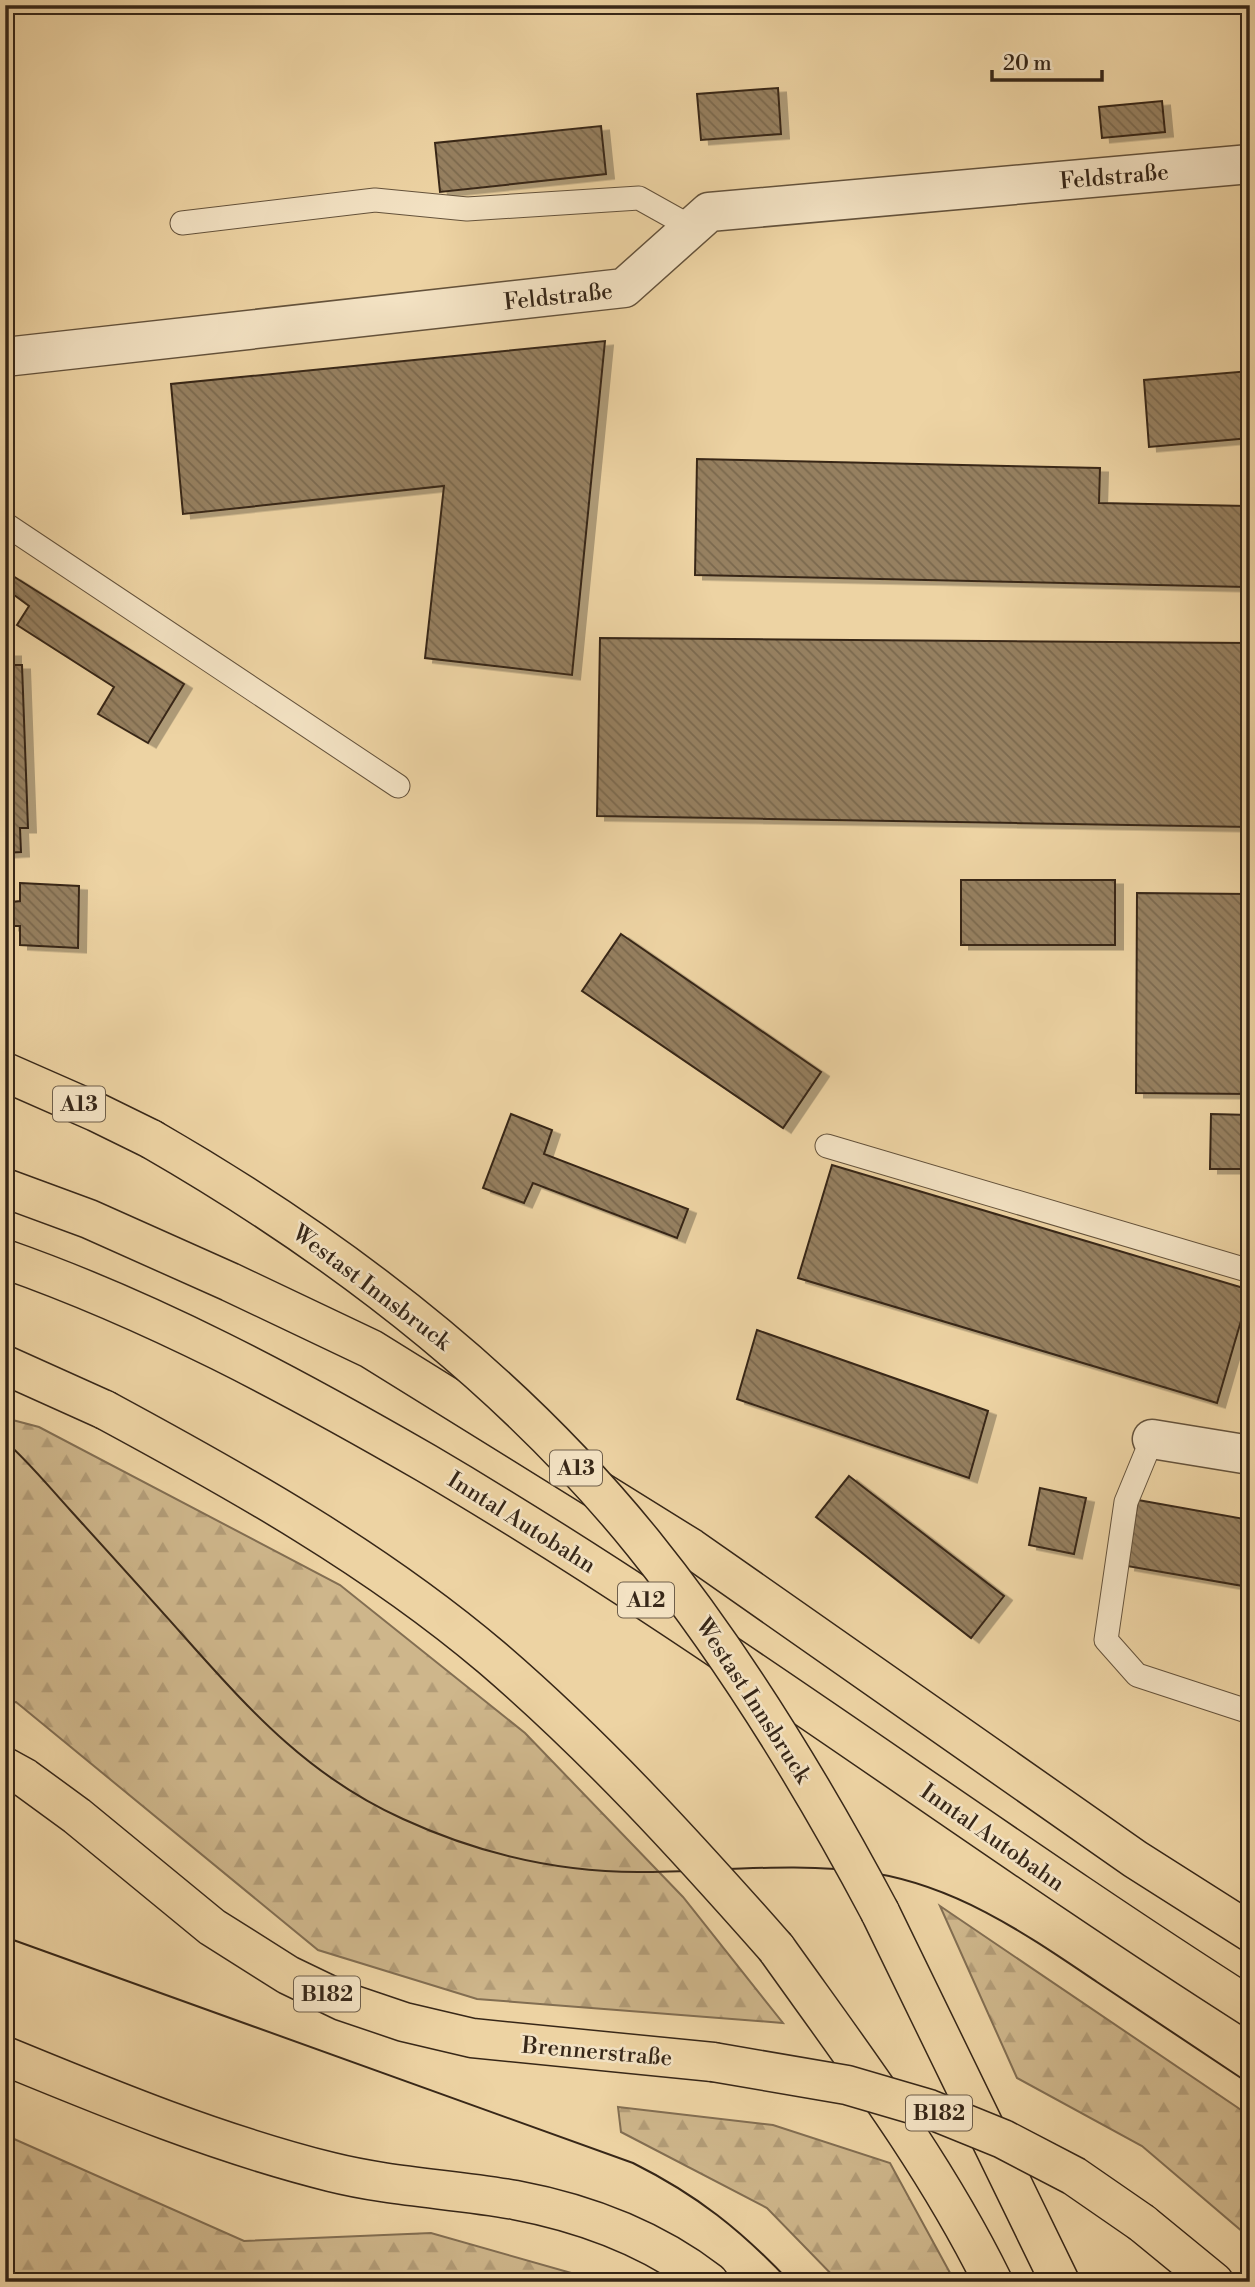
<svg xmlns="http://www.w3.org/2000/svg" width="1255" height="2287" font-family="'Libre Bodoni',serif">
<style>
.forest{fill:url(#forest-firs);stroke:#826e52;stroke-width:2}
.building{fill:url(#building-back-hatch);stroke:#372718;stroke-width:2;filter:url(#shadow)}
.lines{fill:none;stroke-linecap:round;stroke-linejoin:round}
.lane-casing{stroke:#64523b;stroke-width:25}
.street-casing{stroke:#64523b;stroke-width:41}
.primary-casing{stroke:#372718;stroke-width:41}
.highway-casing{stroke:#372718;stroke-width:41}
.lane{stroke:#f3e2c3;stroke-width:23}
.street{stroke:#f3e2c3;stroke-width:38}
.primary{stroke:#edd3a3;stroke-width:38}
.highway{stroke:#edd3a3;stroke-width:38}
.tram{stroke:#372718;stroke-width:2}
.primary-bridge-casing{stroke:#372718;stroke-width:41;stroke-linecap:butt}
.highway-bridge-casing{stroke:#372718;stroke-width:41;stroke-linecap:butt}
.primary-bridge{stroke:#edd3a3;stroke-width:38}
.highway-bridge{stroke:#edd3a3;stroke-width:38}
.labels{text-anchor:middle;stroke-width:5;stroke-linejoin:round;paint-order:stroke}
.shield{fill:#f3e2c3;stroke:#6f5f4b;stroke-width:2}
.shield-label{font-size:21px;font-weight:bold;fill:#372718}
.street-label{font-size:23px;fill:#372718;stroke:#f3e2c3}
</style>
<defs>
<pattern id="forest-firs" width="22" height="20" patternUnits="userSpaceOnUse" patternTransform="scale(1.75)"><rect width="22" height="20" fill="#ceb68b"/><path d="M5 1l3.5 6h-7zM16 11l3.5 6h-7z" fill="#b29c77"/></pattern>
<pattern id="building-back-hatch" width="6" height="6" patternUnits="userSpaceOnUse" patternTransform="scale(1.75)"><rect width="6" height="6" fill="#968060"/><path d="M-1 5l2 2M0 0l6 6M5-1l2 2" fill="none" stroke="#7b694e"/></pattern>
<filter id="shadow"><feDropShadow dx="8" dy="4.5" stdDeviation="0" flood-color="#0004"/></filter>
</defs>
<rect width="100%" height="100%" fill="#edd3a3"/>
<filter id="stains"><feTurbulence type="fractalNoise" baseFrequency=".00286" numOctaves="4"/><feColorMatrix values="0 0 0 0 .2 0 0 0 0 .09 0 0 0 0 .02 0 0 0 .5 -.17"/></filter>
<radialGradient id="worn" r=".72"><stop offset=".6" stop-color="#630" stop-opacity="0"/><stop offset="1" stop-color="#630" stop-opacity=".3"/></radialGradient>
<path class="forest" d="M5,1418l34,9 301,158 185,148 158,164 100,126 -306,-24 -159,-49 -302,-248 -11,1z
M940,1906l310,210v122l-108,-92 -125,-68z
M618,2107l155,18 117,38 65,119h-116l-72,-74 -146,-76z
M5,2135l239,106 187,-8 172,49h-598z"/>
<path class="building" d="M778,88l3,46 -80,6 -4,-46z
M1162,101l3,31 -63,6 -3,-31z
M601,126l5,48 -166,18 -5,-49z
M605,341l-33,334 -147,-17 19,-172 -261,28 -12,-130z
M1250,371v67l-101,9 -5,-67z
M697,459l403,9 -1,35 148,3 -1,81 -551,-12z
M13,576l171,108 -36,59 -50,-29 16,-27 -97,-62 12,-19 -23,-17z
M600,638l650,5v184l-653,-11z
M5,652h8v13h9l6,163h-8l1,24 -16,1z
M961,880h154v65h-154z
M20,883l59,3 -1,62 -58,-3v-19h-9l1,-24 8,-1z
M1137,893l113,1v200l-114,-1z
M621,934l200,138 -38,56 -201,-137z
M511,1114l41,16 -8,24 144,55 -11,29 -144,-55 -9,20 -41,-15z
M1211,1114l39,1v54h-40z
M832,1165l418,125 -33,113 -419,-125z
M757,1330l231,81 -19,67 -232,-79z
M849,1476l155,120 -33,42 -155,-121z
M1040,1488l46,10 -12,56 -45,-9z
M1138,1500l112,20v28l-7,38 -116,-20z
M1250,1548v39l-7,-1z"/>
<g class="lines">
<g class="lane-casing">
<path id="lane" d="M182,223l193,-23 92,9 172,-11 52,29
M5,524l393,262
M827,1146l423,125
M1152,1439l-26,63 -20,138 31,35 113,37"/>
</g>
<g class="street-casing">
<path id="street" d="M5,357l619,-69 85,-76 541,-48
M1152,1439l98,16"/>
</g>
<g class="primary-casing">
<path id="primary" d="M5,1767l20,11 52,38 135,111 76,48 54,26 62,21 68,16 241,24
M5,2056c107,44 214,88 326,116 60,15 123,17 184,28 69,13 138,39 194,82
M1142,2223l72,59"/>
</g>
<g class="highway-casing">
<path id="highway" d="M5,1072l91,40 55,27
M5,1188l84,31 141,63 141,67 320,199 444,311 115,73
M5,1259c148,52 286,126 421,204 284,167 546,367 824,544
M5,1365l100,45
M880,1912l180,370
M776,1948c77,108 158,214 217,334"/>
</g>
<use href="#lane" class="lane"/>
<use href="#street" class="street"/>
<use href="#primary" class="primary"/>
<use href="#highway" class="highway"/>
<path class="tram" d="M5,1441c24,21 44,46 66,70 39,43 79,87 118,131 65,73 123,136 214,177 74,34 154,53 235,53 79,0 157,-11 235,1 86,14 154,62 224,109 51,34 102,68 153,102
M5,1937l628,226c64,32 108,67 157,119"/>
<g class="primary-bridge-casing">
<path id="primary-bridge" d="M713,2062l134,23 82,24 74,30 71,37 68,47"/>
</g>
<g class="highway-bridge-casing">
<path id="highway-bridge" d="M151,1139c184,106 357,237 492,404 92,114 168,239 237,369
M105,1410c135,73 269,148 386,247 104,89 195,189 285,291"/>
</g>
<use href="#primary-bridge" class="primary-bridge"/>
<use href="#highway-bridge" class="highway-bridge"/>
</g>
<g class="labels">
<g class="shield">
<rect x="53" y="1086.5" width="52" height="35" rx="5"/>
<rect x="550" y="1450.5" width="52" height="35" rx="5"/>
<rect x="618" y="1582.5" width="56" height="35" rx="5"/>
<rect x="294" y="1976.5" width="66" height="35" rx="5"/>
<rect x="906" y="2095.5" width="66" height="35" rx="5"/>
</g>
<g class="shield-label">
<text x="79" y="1111">A13</text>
<text x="576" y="1475">A13</text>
<text x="646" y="1607">A12</text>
<text x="327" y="2001">B182</text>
<text x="939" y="2120">B182</text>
</g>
<g class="street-label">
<text transform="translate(1114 176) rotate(-5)" y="8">Feldstraße</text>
<text transform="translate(558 296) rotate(-6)" y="8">Feldstraße</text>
<text transform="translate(372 1287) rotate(37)" y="8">Westast Innsbruck</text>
<text transform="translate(522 1522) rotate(32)" y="8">Inntal Autobahn</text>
<text transform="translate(754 1700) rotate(57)" y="8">Westast Innsbruck</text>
<text transform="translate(993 1837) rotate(35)" y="8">Inntal Autobahn</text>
<text transform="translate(597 2051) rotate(5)" y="8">Brennerstraße</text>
</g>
</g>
<rect width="1255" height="2287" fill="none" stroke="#edd3a3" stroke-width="28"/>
<rect x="7" y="7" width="1241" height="2273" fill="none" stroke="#372718" stroke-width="3.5"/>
<rect x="14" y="14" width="1227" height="2259" fill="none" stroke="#372718" stroke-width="2"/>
<path d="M992 70v10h110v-10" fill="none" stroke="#372718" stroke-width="3.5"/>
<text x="1003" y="70" font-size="21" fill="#372718" stroke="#f3e2c3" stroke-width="5" paint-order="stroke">20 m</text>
<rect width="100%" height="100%" filter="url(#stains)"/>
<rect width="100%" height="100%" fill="url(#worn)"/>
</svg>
